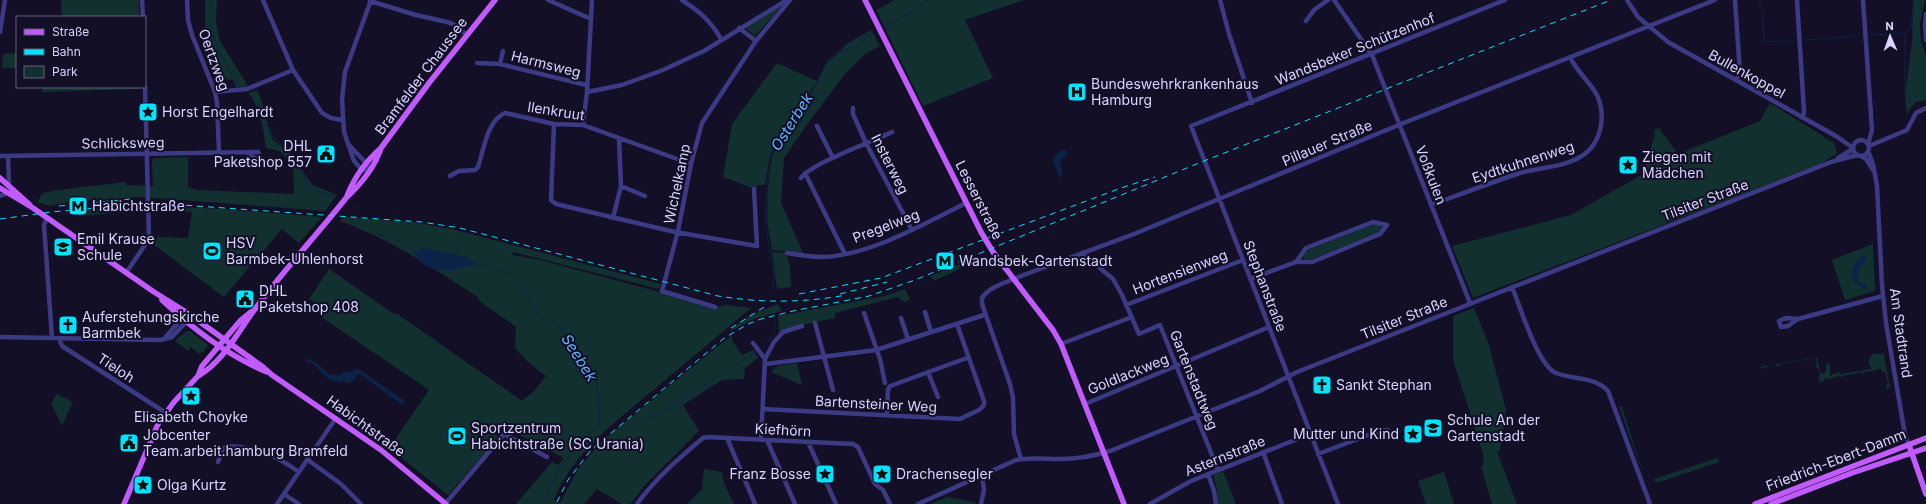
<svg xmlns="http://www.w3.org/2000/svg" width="1926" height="504" font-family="Inter,sans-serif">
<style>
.green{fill:#12302f}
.water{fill:#0c2248}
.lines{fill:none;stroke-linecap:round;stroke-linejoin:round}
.stream{stroke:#0c2248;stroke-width:1}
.minor{stroke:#3d3a85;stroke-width:4.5}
.major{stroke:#c25bff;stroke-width:5.5}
.rail{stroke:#00e5ff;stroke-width:1;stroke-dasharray:6 5;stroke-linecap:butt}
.labels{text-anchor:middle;stroke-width:4;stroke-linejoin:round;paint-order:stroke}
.street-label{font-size:14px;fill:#d9d4ff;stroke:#130f26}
.poi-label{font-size:14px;fill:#d9d4ff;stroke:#130f26;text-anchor:start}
.water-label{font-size:15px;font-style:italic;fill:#62b6ff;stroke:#130f26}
</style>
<rect width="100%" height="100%" fill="#130f26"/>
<path class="green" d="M61,0h78v17h-77z
M205,0h12l-1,23 4,18 28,45 -12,2 -3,-8 -8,-1 -20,-53z
M895,0h129l-59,20 28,58 -70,28 -47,-96z
M1913,0h12l-5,25 1,15 5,16v44l-11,2 -8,12 -2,-19 7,-53z
M782,6l-27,30 -10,-8z
M871,30l9,16 -16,9 -19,19 -34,45 -27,39 -3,44 22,51 -31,-3 -5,-29 1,-36 4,-29 7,-13 29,-43 18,-36 22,-21z
M17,53v15h-15l1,-14z
M777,63l40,18 -28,45 -12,16 -7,13 -5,30h-8v3h-5l-29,-11 9,-53z
M42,87h99v2l-99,3z
M257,90l4,9 11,40 23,18 10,18 8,10 24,10 -12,16 -182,-14 -68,4 -26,5 -12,-4 6,-9 15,-3 68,-8v3l27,1 -1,-26 3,-2 33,-1v30l9,3 97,4 -1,-30 -14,-13 -13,-3c-3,-19 -5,-41 -18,-55z
M1770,103l64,40 3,10 -16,11 -348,134 -21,-52 119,-31 72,-41 12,-40 -1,-4 5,-2 19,26 82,-33z
M143,205v5l-62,6 3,-6z
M154,206l71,3 97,8 -23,26 -17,-14 -58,68 -71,-53 5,-7 30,1 4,-26 -38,-3z
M344,217l68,5 40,7 209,55 -2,5 -146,-37 -1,3 28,5 123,33 47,15 17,-3 24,3 -143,120c-24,23 -41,41 -54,72l6,3 18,-34 25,-29 115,-94 14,-10v4l10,15 11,-5 5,8 -13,10 -1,11 -22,1 -39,25 16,26 -52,52 -17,21h-8l-25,-15 -13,15h-68l36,-42 6,3 6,-7 -64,-33 -6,7 5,5 -51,58 -59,-47 40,-58 -108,-73 5,-8 -17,-10 20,-30 65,45 2,-1 126,88 12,-10 12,-15 -18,-14 -13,-14 1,-21 -38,-27 1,-2c-44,-29 -89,-59 -139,-77z
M1374,224l7,2 1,2 -4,5 -68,27 -6,-1 -1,-3 5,-6z
M1873,244l2,47 -30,9 -13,-40z
M772,252l14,1 4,13 1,21 -14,2z
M968,261l2,3 -36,17 -4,-5z
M905,289l5,11 -6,2 -6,-5 -63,16v5l-43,9 -13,7 -1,-18 107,-20z
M778,304l4,7 -28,8 -25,13c11,-13 33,-22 49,-28z
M1474,308l15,37 17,65 -6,40 -3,2 20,52h-25l-11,-38 3,-1 -2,-7 2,-1 -31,-97v-44z
M186,331h4l17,13 1,2 -5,6 -4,2 -8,-7 -3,4 -13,-10z
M1872,354h12l6,34 -4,1v-4l2,-1 -3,-12h-3l-1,-3 -7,1 -1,3 -1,-2 -8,1v3l-2,-3 -9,2 -1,3v-3l-9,2 -1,3 -1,-3 -8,1 -1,3 -1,-2 -7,1v2l-3,1 1,3 -3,-6h-2l3,-3 -1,-7 -5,-2 3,-1 -1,-8 -35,6 -4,3 -1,-3 -15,5v-2l56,-10 4,17 5,-2v-8l4,-1v13l2,-1v-1l7,-2 1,2 31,-5 -3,-8h2l-1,-4 3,-1z
M797,363l5,22 -31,-13 6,-6z
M57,394l16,8 -11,24 -11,-23z
M1620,406l2,1 22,69 -25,-69z
M1717,458l2,4 -63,21 -2,-4z
M704,469l18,3 2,11 10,21h-47l15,-15z
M1223,471l13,33h-18l-1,-15 -4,-14z
M1444,472l10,32h-28l-8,-23z
M947,497l28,5v2h-45z"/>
<path class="water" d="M1062,150h3l2,4 -7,7 2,11 -2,7 -7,-19 3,-6z
M423,248l43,9 10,7c-20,7 -52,13 -62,-12z
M1863,255l4,3c-5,8 -12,12 -9,23l8,4 1,3 -3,1 -10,-7 -3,-10 7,-13z
M307,358l11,6 12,11h12v-3h7l8,-4 48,33 -3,4 -42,-31 -4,1 -1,5 -5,3 -5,-1 -1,-3 -1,3c-15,2 -21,-11 -31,-19l-6,-1z"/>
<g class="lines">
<path class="stream" d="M211,0c0,6 -1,13 -1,19 2,22 16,49 29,66
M1758,0l5,13 1,29 29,-1
M885,26l24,-12 19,-14
M1905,33l6,-6 3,-27
M1872,35l33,-2v57l7,16
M1806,40l51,-4
M262,108l2,11 9,18 23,21 13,30 26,9
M354,206l4,2
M377,233l32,12 6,7
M475,264c19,4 40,7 50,25 5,8 8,18 12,26l19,9 7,7 34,51 3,42
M773,289l1,-13 -9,-54 2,-38 4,-29 7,-12 30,-43 18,-36 7,-10 25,-9 15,-13
M759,349c11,-7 17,-15 16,-29
M630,427l38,-18 89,-58
M542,504l19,-38 16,-21 26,-24"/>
<path class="minor" d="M142,0l1,17
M187,0l1,20 4,15 23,57 2,11 2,49
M263,0l30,70 29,43 9,5 11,2
M548,0l43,19
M682,0c17,11 29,21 39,39
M1220,0l9,34 23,69
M1334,0l38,55 98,248
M1627,0l11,17 30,25 168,94 17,12
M1735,0l5,73 -4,7
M1797,0l7,112 -1,6
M1863,0l9,130 -4,14
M370,1l46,14 31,7 6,2 14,11
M1926,14l-1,11 1,15
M1306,21l8,-11 14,-10
M739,28l17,13
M0,32l5,-32
M477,63l23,1 86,21
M500,64l3,-13
M215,92l32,-3 46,-19
M587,92l35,-7 41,-15 41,-19 83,-51
M853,108v6l13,29 46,87
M554,124l-3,76 5,4 119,28 82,14 -3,-57
M583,125l4,-33 5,-92
M817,126l16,32
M1853 148a8 8 0 1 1 16 0a8 8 0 1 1-16 0Z
M349,145l18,19 2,7 -7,-1 -8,-9 -10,-29 -2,-32 3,-28 26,-72
M1869,146l38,-16 9,-17 10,-5
M1868,151l5,13 4,22 5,99 4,38 19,112 4,10
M0,156l258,-4 2,5 -4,2 -10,-7
M8,156l1,29
M1861,156l5,3 7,11
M1838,158l15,-9
M805,173l40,81
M450,176l9,-5 16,-1 3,-3c6,-18 9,-46 27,-54l49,11 29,1 108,39
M801,178c11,-15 71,-36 91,-46
M621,186l24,10
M0,196l8,-3
M1431,205c30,-11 59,-22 89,-32 21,-6 49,-6 66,-20 15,-12 19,-36 13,-53 -4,-14 -22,-27 -29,-43
M47,218l-3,7 8,113
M613,218l8,-32 -2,-47
M787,253c12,2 24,4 36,4 48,-2 101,-33 143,-54
M1082,253l31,26 9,16 17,39 21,-9 58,145
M126,273l23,-34 -4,-152
M1250,279l46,-17h16l22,-9 46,-19 7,-9 -14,-3 -67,26 -10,14
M1512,287c8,19 26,79 44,86 17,7 39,3 52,18l42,113
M1126,305l117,-45
M715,307l-53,-16 16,-60 13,-67 11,-41 54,-82 34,-41
M925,312l6,20
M864,313l16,46 5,24
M901,318l7,21
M1798,319l-10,7 -7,1 -2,-6 7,-3 12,1 85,-23
M815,323l18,67
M0,337l160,3 12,-3 14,-15
M59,338l3,8 104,67
M164,339l13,-15 3,-8
M753,343l12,16
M1061,344l71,-27
M766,364l110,-14 108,-35
M928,372l10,25
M1085,404l184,-77
M763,409l197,10 19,-9 5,-5v-4l-27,-77
M887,415l1,-25 2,-4 77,-28
M727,438l28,66
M761,440l4,-81 9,-17 9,-10 19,-6
M767,440l28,64
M808,442l28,62
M1263,452l19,52
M1318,454l61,-23 9,-1
M1021,459l-7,-25 -1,-36 -3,-14 -28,-80v-6c8,-12 26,-16 39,-22l113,-42 272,-112 309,-122
M308,460l33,24 20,20
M218,462l5,-13 4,-3c30,1 48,9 72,26
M1208,474l6,17 2,13
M284,494l15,10
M277,504l59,-86
M445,504l59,-70 43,23
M637,504c18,-25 42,-46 66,-66l4,-1 146,7 5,3 17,37 8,6 7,14
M918,504l98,-44c14,-3 30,-1 44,-1 17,0 34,-3 50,-8l150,-60 37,-19 534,-210 26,-7
M981,504l3,-14 -2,-15
M1150,504l41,-23 119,-47
M1338,504l-147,-378 314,-126"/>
<path class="major" d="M865,0l116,232 12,20 60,78 8,14 63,160
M0,178l30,27
M0,188l33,20 121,84 32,20 77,55 9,8 109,75 65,54
M347,196c7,-18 19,-35 34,-48l48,-65 66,-83
M162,300c31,29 66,56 105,72
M198,376c25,-14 40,-44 57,-67 28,-38 61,-73 91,-111 14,-13 29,-31 35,-50
M1909,445l17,49
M124,504l34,-80 16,-22 24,-26 4,-10 38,-45 11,-9
M1755,504l171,-66
M1771,504l81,-31 74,-25"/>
<path class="rail" d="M59,206l72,-7
M0,219l51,-7 103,-9 268,19 38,6 258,68c43,7 85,7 128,-1
M799,294l82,-16 240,-90 34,-11
M840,294l47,-12
M731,328l35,-22
M557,502l11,-22 23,-30 132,-111 25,-15 13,-5 32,-8 76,-15 46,-16 284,-117 412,-163"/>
</g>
<defs>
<g id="hospital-square" transform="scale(1)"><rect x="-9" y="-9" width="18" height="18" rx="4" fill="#00e5ff" stroke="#130f26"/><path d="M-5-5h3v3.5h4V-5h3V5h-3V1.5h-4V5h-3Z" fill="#111"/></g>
<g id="sight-square" transform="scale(1)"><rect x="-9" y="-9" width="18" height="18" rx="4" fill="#00e5ff" stroke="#130f26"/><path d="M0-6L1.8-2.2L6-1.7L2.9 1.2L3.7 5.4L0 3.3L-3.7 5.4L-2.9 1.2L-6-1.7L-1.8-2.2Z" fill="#111"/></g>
<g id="civic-square" transform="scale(1)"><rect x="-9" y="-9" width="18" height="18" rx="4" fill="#00e5ff" stroke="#130f26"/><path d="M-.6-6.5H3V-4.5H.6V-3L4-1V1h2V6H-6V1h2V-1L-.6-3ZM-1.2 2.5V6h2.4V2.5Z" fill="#111"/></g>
<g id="metro-square" transform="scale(1)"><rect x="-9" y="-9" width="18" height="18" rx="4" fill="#00e5ff" stroke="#130f26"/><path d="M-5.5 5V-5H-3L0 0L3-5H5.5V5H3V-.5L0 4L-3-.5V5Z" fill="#111"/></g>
<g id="school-square" transform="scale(1)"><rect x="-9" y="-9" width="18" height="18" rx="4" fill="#00e5ff" stroke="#130f26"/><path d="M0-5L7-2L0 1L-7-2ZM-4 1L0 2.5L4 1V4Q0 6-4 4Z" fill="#111"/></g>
<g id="stadium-square" transform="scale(1)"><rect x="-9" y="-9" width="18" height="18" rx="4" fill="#00e5ff" stroke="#130f26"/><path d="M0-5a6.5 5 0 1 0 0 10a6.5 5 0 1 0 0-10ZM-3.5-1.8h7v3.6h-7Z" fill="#111"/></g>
<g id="church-square" transform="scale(1)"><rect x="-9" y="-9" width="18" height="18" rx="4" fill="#00e5ff" stroke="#130f26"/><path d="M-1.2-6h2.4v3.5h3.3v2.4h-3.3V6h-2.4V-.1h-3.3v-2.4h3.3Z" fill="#111"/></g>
</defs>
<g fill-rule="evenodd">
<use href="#hospital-square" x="1077" y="92"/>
<use href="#sight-square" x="148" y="112"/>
<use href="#civic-square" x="326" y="154"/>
<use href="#sight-square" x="1628" y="165"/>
<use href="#metro-square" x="78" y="206"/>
<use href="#school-square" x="63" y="247"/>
<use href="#stadium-square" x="212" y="251"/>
<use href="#metro-square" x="945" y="261"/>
<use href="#civic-square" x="245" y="299"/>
<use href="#church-square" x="68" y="325"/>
<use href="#church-square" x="1322" y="385"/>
<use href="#sight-square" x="191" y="396"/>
<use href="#school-square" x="1433" y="428"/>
<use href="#sight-square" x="1413" y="434"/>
<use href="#stadium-square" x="457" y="436"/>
<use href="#civic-square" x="129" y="443"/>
<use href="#sight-square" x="825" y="474"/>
<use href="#sight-square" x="882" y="474"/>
<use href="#sight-square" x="143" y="485"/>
</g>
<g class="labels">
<g class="street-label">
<text transform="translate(1355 49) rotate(-22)" y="5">Wandsbeker Schützenhof</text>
<text transform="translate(214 60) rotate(70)" y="5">Oertzweg</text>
<text transform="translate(546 64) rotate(14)" y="5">Harmsweg</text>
<text transform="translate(1747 74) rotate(29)" y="5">Bullenkoppel</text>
<text transform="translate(421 76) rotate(-53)" y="5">Bramfelder Chaussee</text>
<text transform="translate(556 111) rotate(9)" y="5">Ilenkruut</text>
<text transform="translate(123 143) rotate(-1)" y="5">Schlicksweg</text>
<text transform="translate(1327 143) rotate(-23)" y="5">Pillauer Straße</text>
<text transform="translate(1523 162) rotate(-18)" y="5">Eydtkuhnenweg</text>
<text transform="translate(890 164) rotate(63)" y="5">Insterweg</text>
<text transform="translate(1431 175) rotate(69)" y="5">Voßkulen</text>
<text transform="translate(677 184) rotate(-78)" y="5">Wichelkamp</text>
<text transform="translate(979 200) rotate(63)" y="5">Lesserstraße</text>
<text transform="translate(1705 200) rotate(-21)" y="5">Tilsiter Straße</text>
<text transform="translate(886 226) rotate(-21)" y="5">Pregelweg</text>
<text transform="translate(1180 272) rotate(-21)" y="5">Hortensienweg</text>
<text transform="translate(1265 286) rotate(69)" y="5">Stephanstraße</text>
<text transform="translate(1404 318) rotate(-22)" y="5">Tilsiter Straße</text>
<text transform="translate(1901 333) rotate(82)" y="5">Am Stadtrand</text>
<text transform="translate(116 368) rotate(33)" y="5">Tieloh</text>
<text transform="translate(1128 374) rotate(-22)" y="5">Goldlackweg</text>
<text transform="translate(1194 380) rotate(68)" y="5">Gartenstadtweg</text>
<text transform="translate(876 404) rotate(3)" y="5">Bartensteiner Weg</text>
<text transform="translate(366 426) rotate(36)" y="5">Habichtstraße</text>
<text transform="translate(783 430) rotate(3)" y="5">Kiefhörn</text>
<text transform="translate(1225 456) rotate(-22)" y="5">Asternstraße</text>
<text transform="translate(1836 460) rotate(-21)" y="5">Friedrich-Ebert-Damm</text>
</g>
<g class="poi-label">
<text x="1091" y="89">Bundeswehrkrankenhaus<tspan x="1091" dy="16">Hamburg</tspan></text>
<text x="162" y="117">Horst Engelhardt</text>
<text x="312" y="151" text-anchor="end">DHL<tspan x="312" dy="16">Paketshop 557</tspan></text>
<text x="1642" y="162">Ziegen mit<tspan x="1642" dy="16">Mädchen</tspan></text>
<text x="92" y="211">Habichtstraße</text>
<text x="77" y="244">Emil Krause<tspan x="77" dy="16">Schule</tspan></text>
<text x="226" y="248">HSV<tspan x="226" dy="16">Barmbek-Uhlenhorst</tspan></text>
<text x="959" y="266">Wandsbek-Gartenstadt</text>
<text x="259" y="296">DHL<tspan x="259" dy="16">Paketshop 408</tspan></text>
<text x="82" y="322">Auferstehungskirche<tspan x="82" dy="16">Barmbek</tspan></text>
<text x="1336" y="390">Sankt Stephan</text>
<text x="191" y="422" text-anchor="middle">Elisabeth Choyke</text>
<text x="1447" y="425">Schule An der<tspan x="1447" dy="16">Gartenstadt</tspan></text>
<text x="471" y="433">Sportzentrum<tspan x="471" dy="16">Habichtstraße (SC Urania)</tspan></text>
<text x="1399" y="439" text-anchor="end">Mutter und Kind</text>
<text x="143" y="440">Jobcenter<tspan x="143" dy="16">Team.arbeit.hamburg Bramfeld</tspan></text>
<text x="811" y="479" text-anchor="end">Franz Bosse</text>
<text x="896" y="479">Drachensegler</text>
<text x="157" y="490">Olga Kurtz</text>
</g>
<g class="water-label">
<text transform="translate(792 122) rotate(-58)" y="5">Osterbek</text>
<text transform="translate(579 358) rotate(58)" y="5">Seebek</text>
</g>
</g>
<rect x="16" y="16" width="130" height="72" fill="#130f26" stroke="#625e7d"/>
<rect x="24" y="29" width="20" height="6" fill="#c25bff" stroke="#625e7d"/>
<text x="52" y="36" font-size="12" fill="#d9d4ff">Straße</text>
<rect x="24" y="49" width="20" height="6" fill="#00e5ff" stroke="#625e7d"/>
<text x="52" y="56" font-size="12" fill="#d9d4ff">Bahn</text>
<rect x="24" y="66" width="20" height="12" fill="#12302f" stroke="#625e7d"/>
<text x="52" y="76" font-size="12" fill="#d9d4ff">Park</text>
<g transform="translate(1890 36) rotate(358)" stroke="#130f26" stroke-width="3" paint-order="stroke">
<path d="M0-3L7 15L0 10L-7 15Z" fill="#d9d4ff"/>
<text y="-6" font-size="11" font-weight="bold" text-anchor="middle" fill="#d9d4ff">N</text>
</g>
</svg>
